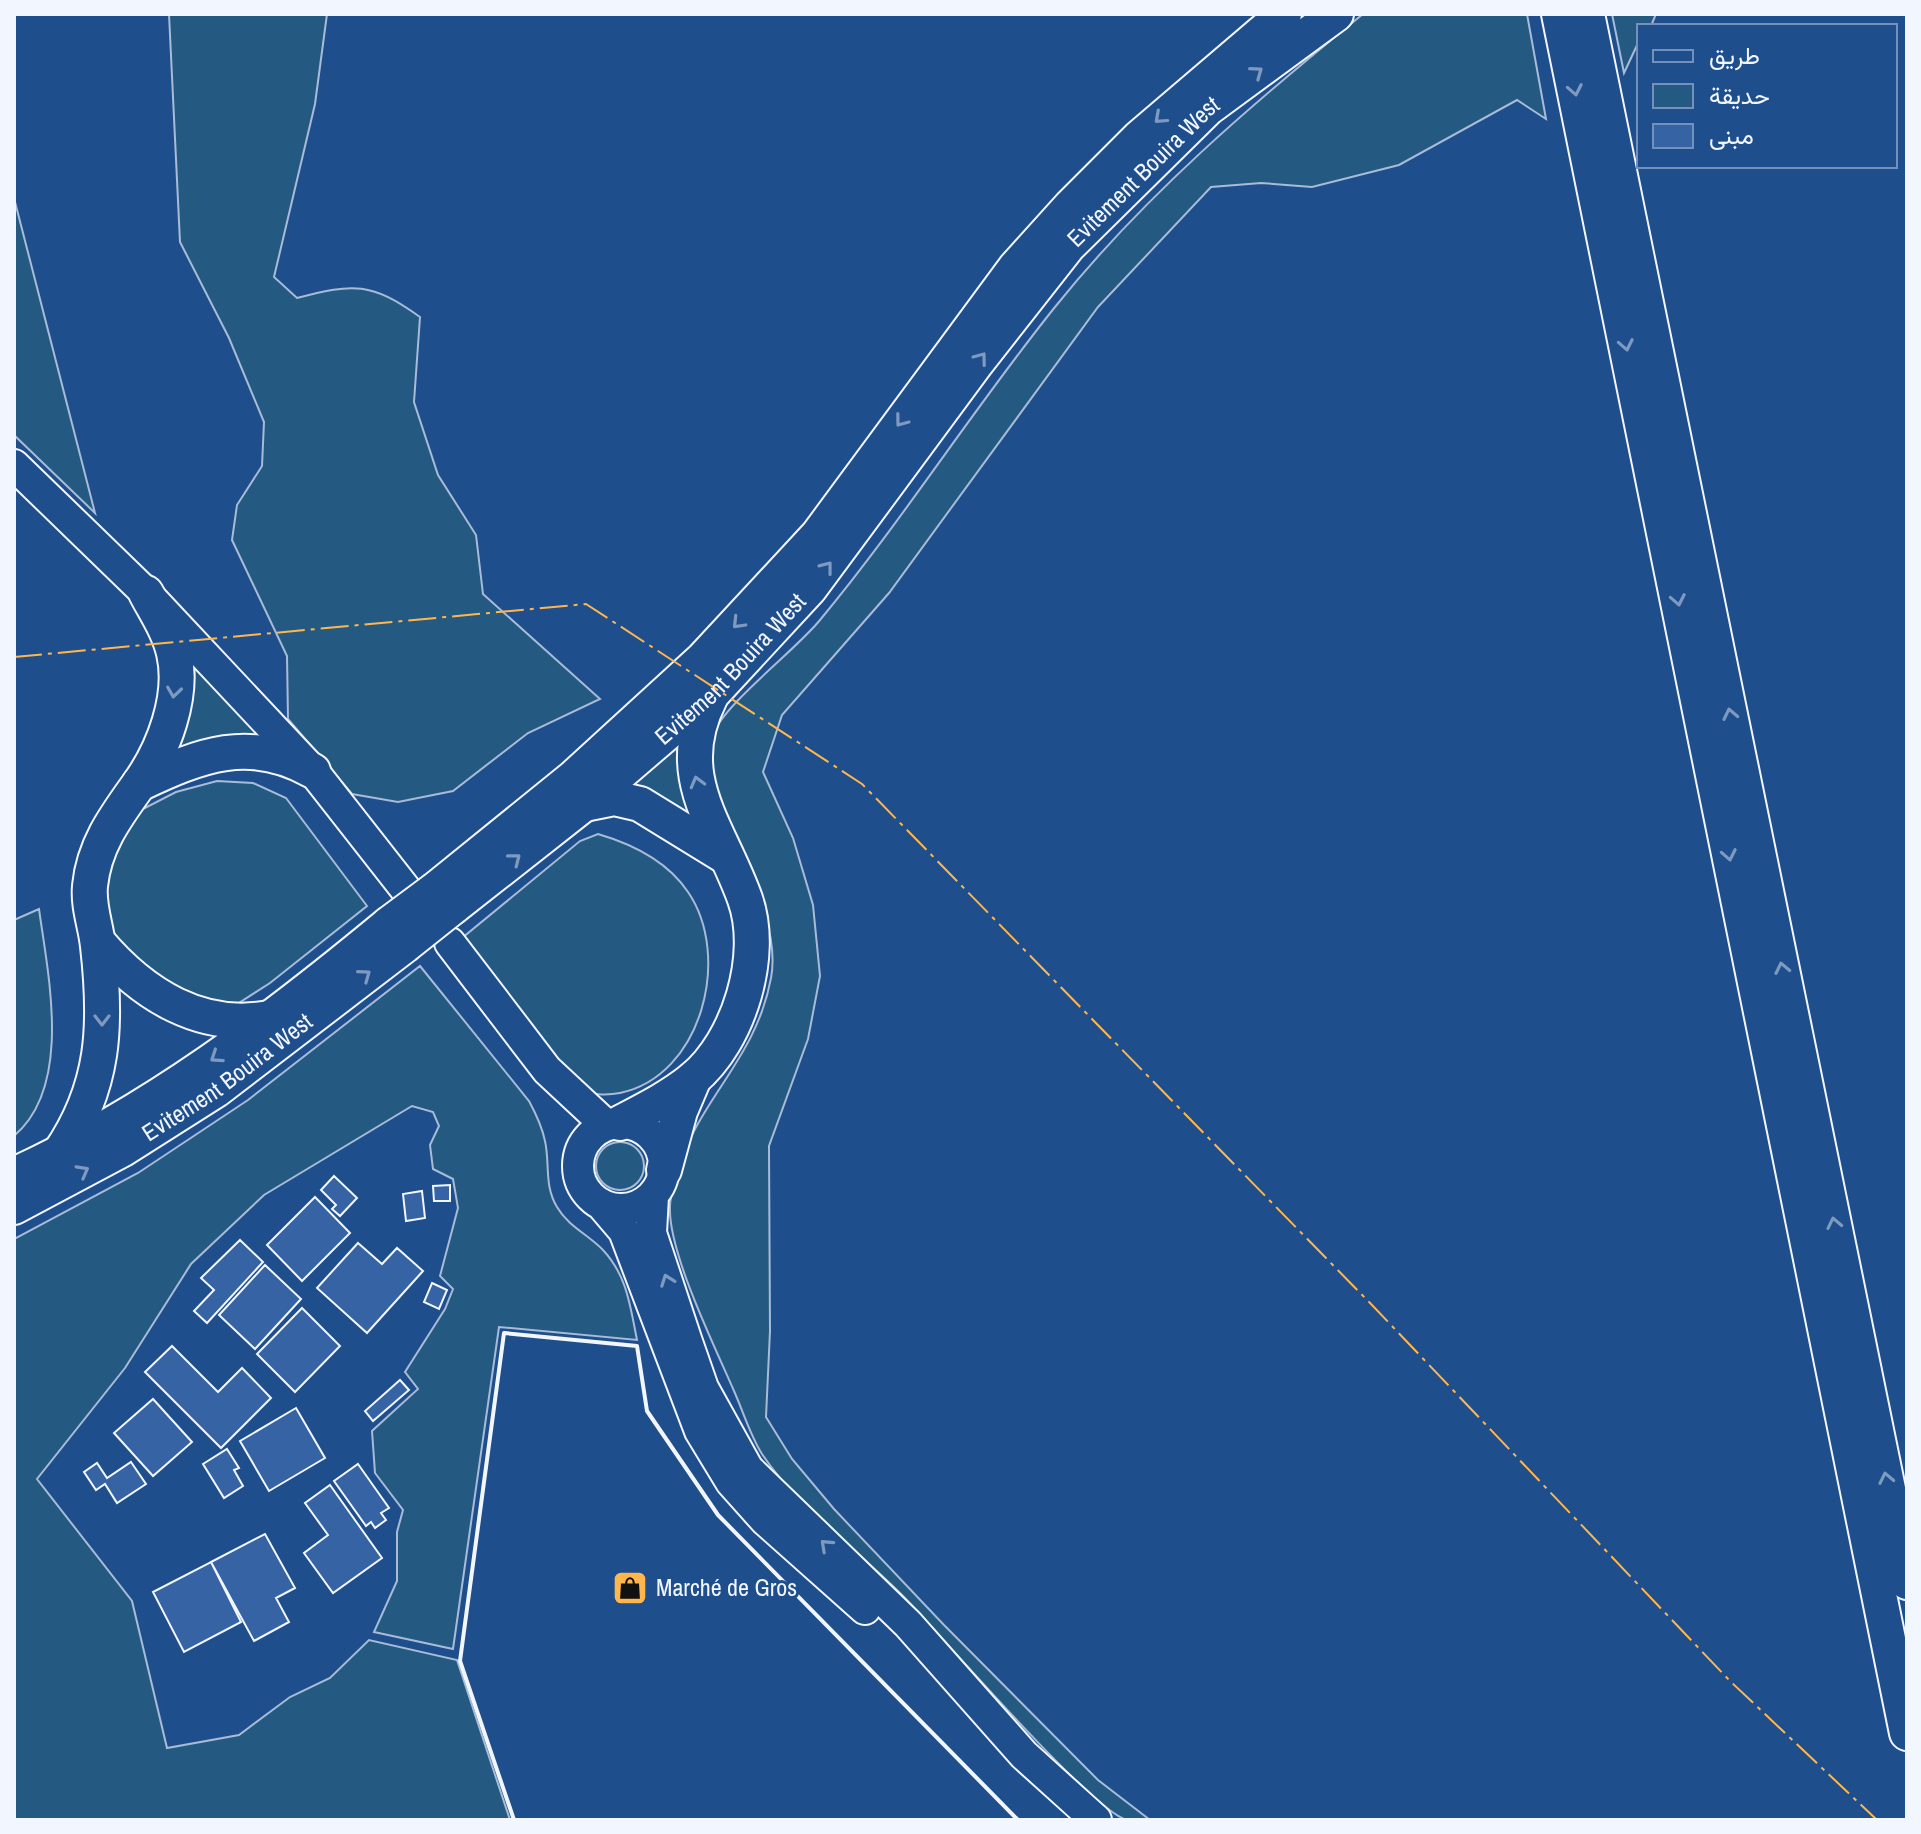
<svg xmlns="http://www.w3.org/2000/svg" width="1921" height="1834" font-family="'Archivo Narrow',Vazirmatn,sans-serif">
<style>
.green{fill:#245a82;stroke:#a8bbd7;stroke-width:2}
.building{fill:#3563a3;stroke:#f2f6ff;stroke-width:2}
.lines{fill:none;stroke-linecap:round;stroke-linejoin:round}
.major-casing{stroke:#f2f6ff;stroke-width:34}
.highway-casing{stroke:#f2f6ff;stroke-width:38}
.major{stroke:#1f4e8c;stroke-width:30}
.highway{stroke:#1f4e8c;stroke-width:34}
.highway-bridge-casing{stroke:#f2f6ff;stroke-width:38;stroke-linecap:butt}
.highway-bridge{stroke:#1f4e8c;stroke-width:34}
.wall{stroke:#f2f6ff;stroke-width:4}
.power{stroke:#ffb74d;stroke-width:2;stroke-dasharray:28 6 4 6;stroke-linecap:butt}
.oneway{stroke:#7e9ac0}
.labels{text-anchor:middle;stroke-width:6;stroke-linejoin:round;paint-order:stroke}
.street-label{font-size:24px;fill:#f2f6ff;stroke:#1f4e8c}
.poi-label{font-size:24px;fill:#f2f6ff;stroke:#1f4e8c;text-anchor:start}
</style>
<rect width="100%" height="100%" fill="#1f4e8c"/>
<path class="green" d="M169,14h158l-12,90 -41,173 23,21c57,-15 74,-16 123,19l-6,85 24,73 38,60 7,59 117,105 -72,34 -75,58 -55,11 -46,-8 -64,-75 -1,-63 -55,-116 5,-35 25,-39 2,-44 -35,-84 -49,-96z
M1363,14h164l19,105 -29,-19 -118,65 -87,22 -51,-4 -50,4 -113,120 -209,286 -107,122 -19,57 30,66 20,67 7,71 -12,63 -39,107 1,185 -4,86 26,42 42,50 110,116 154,155 52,40c-8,0 -16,2 -23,0 -36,-9 -189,-189 -227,-227 -45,-45 -102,-85 -138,-139 -12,-19 -19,-43 -28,-63 -19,-44 -66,-139 -64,-184 0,-10 4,-24 7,-34 21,-74 79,-113 94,-195 15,-79 -80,-182 -60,-240 11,-33 83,-86 109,-118 83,-100 153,-211 235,-313 89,-111 197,-203 308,-293z
M1612,14h44l-5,12h-12v15l-15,32z
M14,198l81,315 -81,-78z
M192,663l73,77 -94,15z
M679,743l23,85 -75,-39z
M217,781l36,2 33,15 81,108 -97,77 -36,23 -37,2 -89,-54 -11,-80 40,-62 39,-20z
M598,834c34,10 70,28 90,58 44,64 14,184 -68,201 -15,3 -28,1 -43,-2l-121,-148 124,-102z
M39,909c9,66 34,177 -25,227v-216z
M420,966l109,135c7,13 13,25 16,40 5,22 -1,45 12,66 11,19 30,27 45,42 25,26 28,56 35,91l-138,-13 -46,322 -79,-17 23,-51v-49l6,-22 -28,-37 -3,-42 46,-42 -13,-17 40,-63 8,-20 -13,-13 18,-68 -5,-29 -20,-10 -3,-24 9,-19 -6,-14 -21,-6 -148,89 -73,69 -66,104 -88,111 95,122 35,147 72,-13 51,-38 40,-19 39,-38 88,20 53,160h-496v-581l124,-66 110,-73z
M596 1166a24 24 0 1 1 48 0a24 24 0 1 1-48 0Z"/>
<path class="building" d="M334,1176l23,22 -17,18 -8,-7 4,-4 -15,-15z
M450,1185v16h-16l-1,-15z
M422,1191l3,27 -19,3 -3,-27z
M315,1197l35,36 -48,48 -35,-36z
M240,1240l23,22 -56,61 -13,-12 20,-21 -13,-12z
M358,1243l24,21 15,-16 26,23 -56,62 -50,-45z
M265,1265l36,34 -46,50 -36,-34z
M432,1283l15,7 -8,19 -15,-7z
M302,1308l38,38 -45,46 -38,-38z
M172,1346l46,46 24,-24 29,30 -50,50 -76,-76z
M400,1380l9,10 -36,31 -8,-10z
M153,1399l39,43 -39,34 -39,-43z
M296,1408l29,50 -56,33 -29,-50z
M227,1449l12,19 -5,2 9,16 -19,12 -21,-34z
M131,1462l15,22 -29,19 -12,-19 -9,6 -12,-18 13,-9 10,15z
M358,1464l31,44 -8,5 5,7 -11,8 -4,-6 -5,4 -32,-45z
M330,1485l52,73 -49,35 -29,-40 24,-18 -23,-32z
M265,1534l30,54 -19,10 13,24 -35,19 -43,-79z
M211,1562l30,60 -57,30 -31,-60z"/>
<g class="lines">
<g class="major-casing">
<path id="major" d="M14,465l132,128 167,178 94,120
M450,943l97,127 59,55
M578 1166a43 43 0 1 1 86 0a43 43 0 1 1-86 0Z
M653,1196l-2,37 35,106 17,49 45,81 160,155 116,131 72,65
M601,1204l23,27 76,200 31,51 34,38 100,89"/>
</g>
<g class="highway-casing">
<g id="highway">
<path d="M1559,14l348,1719"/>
<path d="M1587,14l320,1568"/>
<path d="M139,784c61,-29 111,-49 174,-13"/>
<path d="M584,804l30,-6 26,6 83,51"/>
<path d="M436,889l137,-111 130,-119 115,-124 197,-267 56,-62 68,-68 145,-124"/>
<path id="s1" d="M453,907l131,-103 127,-109 99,-107 167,-226 91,-116 140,-138 128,-94"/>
<path d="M98,942c44,52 104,91 176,75"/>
<path d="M620,1123c25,-13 51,-26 73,-44 46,-38 72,-124 52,-180 -26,-73 -75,-122 -35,-201"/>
<path d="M59,1154c46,-67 48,-129 39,-208 -2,-20 -10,-39 -8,-60 4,-41 26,-70 49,-102 25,-35 45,-88 35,-131 -5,-22 -18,-41 -28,-60"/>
<path d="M664,1170l16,-59 14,-33"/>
<path d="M14,1175c138,-63 258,-154 375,-251"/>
<path id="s2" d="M14,1207l109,-58 93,-59 188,-144"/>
</g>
</g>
<use href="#major" class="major"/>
<use href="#highway" class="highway"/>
<g class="highway-bridge-casing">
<path id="highway-bridge" d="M389,924l47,-35
M404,946l49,-39"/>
</g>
<use href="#highway-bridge" class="highway-bridge"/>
<path class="wall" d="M514,1820l-54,-159 44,-328 133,13 10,65 71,104 300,305"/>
<path class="power" d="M14,657l572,-53 276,180 509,520 359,377 147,139"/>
</g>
<defs><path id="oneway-chevron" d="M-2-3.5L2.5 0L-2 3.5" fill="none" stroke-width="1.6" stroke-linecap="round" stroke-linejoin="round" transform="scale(2)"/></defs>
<g class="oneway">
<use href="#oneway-chevron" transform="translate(1257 72) rotate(-36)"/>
<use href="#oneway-chevron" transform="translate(1575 90) rotate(79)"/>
<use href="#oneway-chevron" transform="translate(1160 118) rotate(138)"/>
<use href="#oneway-chevron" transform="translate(1626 345) rotate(79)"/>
<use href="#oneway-chevron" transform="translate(981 358) rotate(-53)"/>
<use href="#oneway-chevron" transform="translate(901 421) rotate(127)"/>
<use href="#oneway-chevron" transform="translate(827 567) rotate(-52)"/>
<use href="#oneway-chevron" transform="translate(1678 600) rotate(79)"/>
<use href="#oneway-chevron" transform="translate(738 623) rotate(134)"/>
<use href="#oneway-chevron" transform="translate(174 692) rotate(98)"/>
<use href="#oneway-chevron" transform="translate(1730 714) rotate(-102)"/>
<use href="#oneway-chevron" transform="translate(697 782) rotate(-105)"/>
<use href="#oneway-chevron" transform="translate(1729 855) rotate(79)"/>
<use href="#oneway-chevron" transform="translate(515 859) rotate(-38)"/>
<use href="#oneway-chevron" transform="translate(1782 968) rotate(-102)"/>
<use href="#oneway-chevron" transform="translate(365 975) rotate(-36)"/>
<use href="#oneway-chevron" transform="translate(102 1020) rotate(90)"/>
<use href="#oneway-chevron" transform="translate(216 1057) rotate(146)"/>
<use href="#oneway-chevron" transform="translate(83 1171) rotate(-29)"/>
<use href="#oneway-chevron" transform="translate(1834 1223) rotate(-102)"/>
<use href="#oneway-chevron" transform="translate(667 1280) rotate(-110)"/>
<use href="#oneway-chevron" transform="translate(1886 1478) rotate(-102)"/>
<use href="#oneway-chevron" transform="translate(826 1545) rotate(-137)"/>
</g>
<defs>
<g id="shop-square" transform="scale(1.8)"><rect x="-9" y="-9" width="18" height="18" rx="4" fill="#ffb74d" stroke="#1f4e8c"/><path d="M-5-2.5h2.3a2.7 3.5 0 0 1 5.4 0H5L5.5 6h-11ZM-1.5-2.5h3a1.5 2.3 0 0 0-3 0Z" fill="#111"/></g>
</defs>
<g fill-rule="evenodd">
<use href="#shop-square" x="630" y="1588"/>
</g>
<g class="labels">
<g class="street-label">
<text dy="8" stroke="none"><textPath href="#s1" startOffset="1014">Evitement Bouira West</textPath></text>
<text dy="8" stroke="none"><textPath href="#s1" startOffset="366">Evitement Bouira West</textPath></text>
<text dy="8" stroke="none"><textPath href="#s2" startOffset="250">Evitement Bouira West</textPath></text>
</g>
<g class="poi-label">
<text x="656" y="1596">Marché de Gros</text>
</g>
</g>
<rect width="1921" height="1834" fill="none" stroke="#f2f6ff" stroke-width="32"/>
<rect x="1637" y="24" width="260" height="144" fill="#1f4e8c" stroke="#7391ba" stroke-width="2"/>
<rect x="1653" y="50" width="40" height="12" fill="#1f4e8c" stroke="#7391ba" stroke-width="2"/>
<text x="1709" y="64" font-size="24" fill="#f2f6ff">طريق</text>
<rect x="1653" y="84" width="40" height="24" fill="#245a82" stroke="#7391ba" stroke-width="2"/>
<text x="1709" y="104" font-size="24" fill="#f2f6ff">حديقة</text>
<rect x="1653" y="124" width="40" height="24" fill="#3563a3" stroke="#7391ba" stroke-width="2"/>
<text x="1709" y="144" font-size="24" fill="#f2f6ff">مبنى</text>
</svg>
